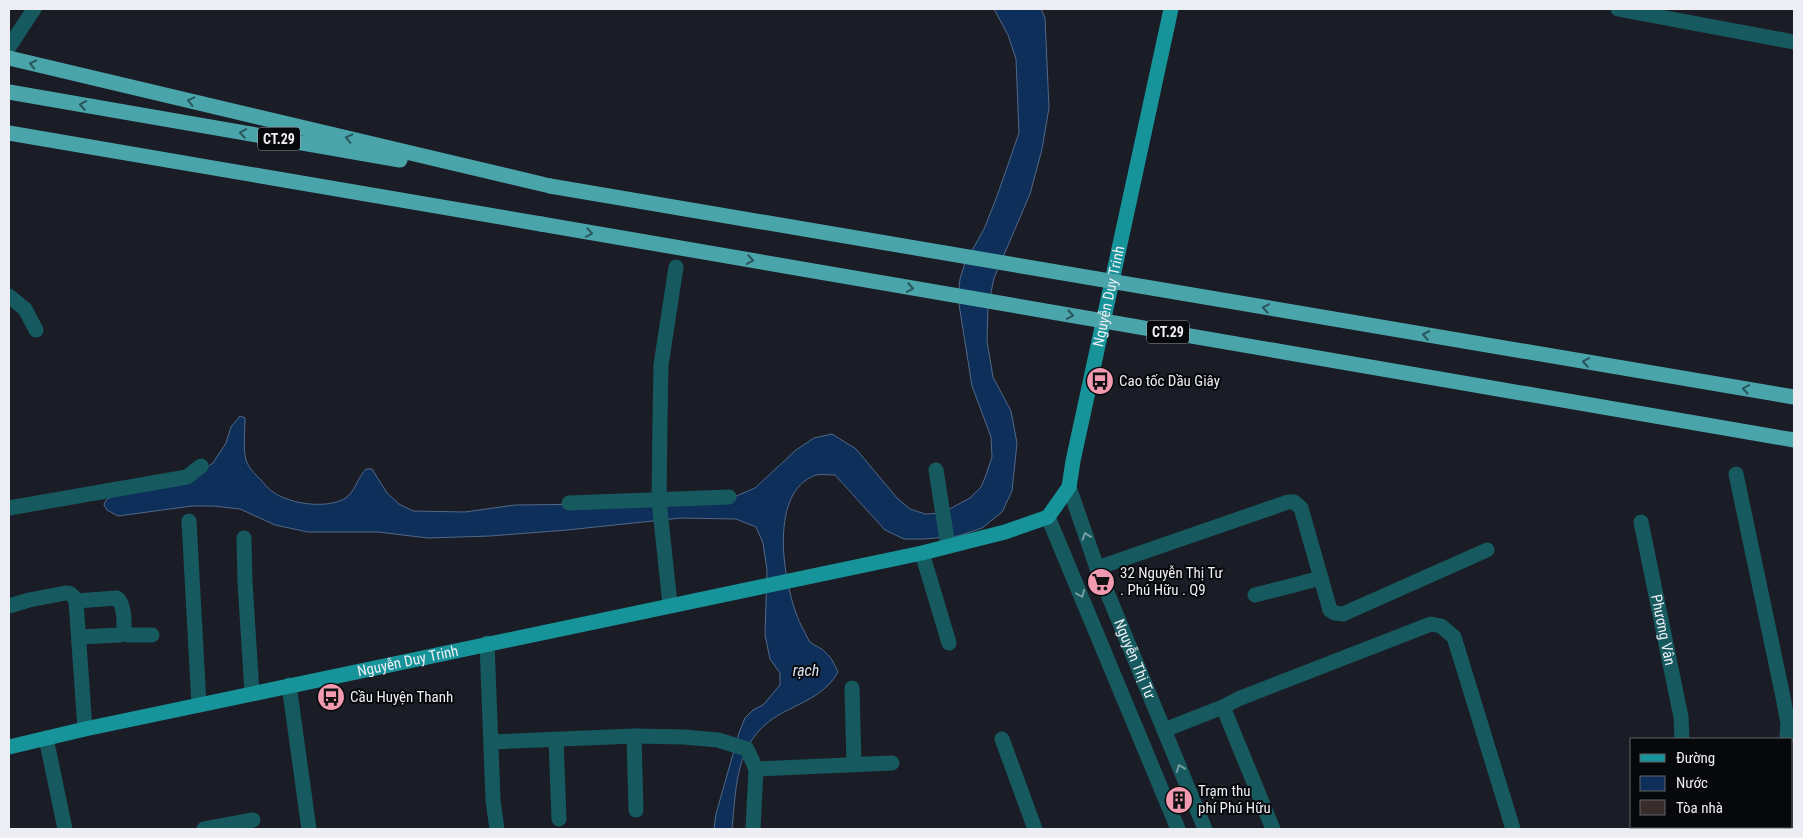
<svg xmlns="http://www.w3.org/2000/svg" width="1803" height="838" font-family="'Roboto Condensed',sans-serif">
<style>
.water{fill:#0e2f59;stroke:#516888}
.building{fill:#382d2b;stroke:#514543}
.lines{fill:none;stroke-linecap:round;stroke-linejoin:round}
.minor{stroke:#165a5f;stroke-width:15}
.major{stroke:#17939a;stroke-width:15}
.highway{stroke:#4aa5ab;stroke-width:15}
.highway-bridge{stroke:#4aa5ab;stroke-width:15}
.oneway{stroke:#28565b}
.oneway2{stroke:#779da2}
.labels{text-anchor:middle;stroke-width:4;stroke-linejoin:round;paint-order:stroke}
.shield{fill:#07080b;stroke:#a8a9ae;stroke-width:1}
.shield-label{font-size:14px;font-weight:bold;fill:#edeef4}
.street-label{font-size:15px;fill:#edeef4;stroke:#07080b}
.poi-label{font-size:15px;fill:#edeef4;stroke:#07080b;text-anchor:start}
.water-label{font-size:16px;font-style:italic;fill:#d9e3f2;stroke:#07080b}
</style>
<rect width="100%" height="100%" fill="#1b1d26"/>
<path class="water" d="M994,9h47l4,9 4,90 -7,41 -12,45 -36,84 -6,29 -1,34 6,36 18,34 6,32 -5,48 -10,21 -20,16 -24,8 -34,3h-20l-19,-9 -50,-55c-6,0 -14,-1 -19,0 -50,17 -32,115 -15,150 3,5 6,13 9,17 5,4 12,6 16,11 6,5 9,13 12,19 -10,19 -30,28 -48,37 -54,25 -53,68 -58,120h-18l2,-15 23,-81 6,-15 8,-8 10,-5 17,-20v-12l-10,-14 -5,-24 2,-65 -4,-27 -7,-16 -20,-8 -55,-1 -114,12 -77,6 -62,2 -50,-6h-70l-33,-7 -35,-16 -27,-3h-21l-74,10 -11,-6 -3,-5 2,-5 15,-9 69,-13 23,-15 13,-20 5,-16 9,-11 5,2c0,12 -2,31 1,42 2,7 9,14 14,19 4,4 8,10 13,13 17,12 52,17 71,7 11,-6 13,-21 22,-30h6l15,24 12,11 14,7 52,1 50,-7 85,-1 134,-7 21,-9 41,-38 18,-12 18,-4 24,15 41,49 13,11 15,5 17,-1 28,-15 11,-11 5,-12 6,-18 -1,-20 -19,-51 -14,-88 2,-19 5,-16 19,-34 12,-30 23,-66 -3,-74 -8,-24z"/>
<path class="building" d="M1178,789l9,22 -5,3 -10,-23z"/>
<g class="lines">
<g class="minor">
<path d="M1618,9l176,33"/>
<path d="M9,47l25,-38"/>
<path d="M9,296l16,13 11,21"/>
<path d="M936,470l12,76"/>
<path d="M1736,474l46,218 6,31 -1,14"/>
<path id="s1" d="M1069,487l28,81 108,261"/>
<path d="M569,503l160,-6"/>
<path d="M9,508l178,-31 14,-11"/>
<path d="M1048,517l130,312"/>
<path d="M189,521l10,184"/>
<path id="s2" d="M1641,522l40,195 1,22"/>
<path d="M244,538l1,44 7,111"/>
<path d="M922,553l27,90"/>
<path d="M1097,568l191,-66h6l7,6 29,102 5,3 8,1 144,-64"/>
<path d="M1255,595l66,-17"/>
<path d="M76,601l41,-3c8,7 7,24 7,34l-4,3 -41,2"/>
<path d="M670,604l-11,-103 1,-80 1,-56 15,-98"/>
<path d="M9,606l20,-6 37,-7c6,0 7,3 10,8l9,128"/>
<path d="M124,632l4,3h24"/>
<path d="M487,643l6,157 4,29"/>
<path d="M289,685l20,144"/>
<path d="M852,688l2,76"/>
<path d="M1164,730l59,-23"/>
<path d="M634,736l2,74"/>
<path d="M46,738l19,91"/>
<path d="M556,739l3,80"/>
<path d="M1002,739l33,90"/>
<path d="M492,742l142,-6 50,1 34,3 29,9 9,20 136,-6"/>
<path d="M204,829l49,-9"/>
<path d="M753,829l3,-60"/>
<path d="M1273,829l-50,-122 15,-8 193,-75 10,2 13,11 59,192"/>
<path d="M1680,829l3,-2"/>
</g>
<path class="major" id="s3" d="M9,747l76,-18 837,-176 83,-21 43,-15 21,-30 4,-26 98,-452"/>
<path class="highway" d="M9,58l541,128
M9,92l391,68
M9,133l532,91"/>
<path class="highway-bridge" d="M550,186l1244,211
M541,224l1253,216"/>
</g>
<defs><path id="oneway-chevron" d="M-2-3.5L2.5 0L-2 3.5" fill="none" stroke-width="1.6" stroke-linecap="round" stroke-linejoin="round" transform="scale(1.25)"/></defs>
<g class="oneway">
<use href="#oneway-chevron" transform="translate(33 64) rotate(-167)"/>
<use href="#oneway-chevron" transform="translate(191 101) rotate(-167)"/>
<use href="#oneway-chevron" transform="translate(83 105) rotate(-170)"/>
<use href="#oneway-chevron" transform="translate(243 133) rotate(-170)"/>
<use href="#oneway-chevron" transform="translate(349 138) rotate(-167)"/>
<use href="#oneway-chevron" transform="translate(589 233) rotate(10)"/>
<use href="#oneway-chevron" transform="translate(750 260) rotate(10)"/>
<use href="#oneway-chevron" transform="translate(910 288) rotate(10)"/>
<use href="#oneway-chevron" transform="translate(1266 308) rotate(-170)"/>
<use href="#oneway-chevron" transform="translate(1070 315) rotate(10)"/>
<use href="#oneway-chevron" transform="translate(1426 335) rotate(-170)"/>
<use href="#oneway-chevron" transform="translate(1586 362) rotate(-170)"/>
<use href="#oneway-chevron" transform="translate(1746 389) rotate(-170)"/>
</g>
<g class="oneway2">
<use href="#oneway-chevron" transform="translate(1086 536) rotate(-109)"/>
<use href="#oneway-chevron" transform="translate(1081 594) rotate(67)"/>
<use href="#oneway-chevron" transform="translate(1180 768) rotate(-112)"/>
</g>
<defs>
<g id="bus-disc" transform="scale(1.4375)"><circle r="9.5" fill="#f29ab0" stroke="#07080b"/><path d="M-5-6H5V4H4V6H2V4H-2V6H-4V4H-5ZM-3.5-4V0h7V-4ZM-3.5 1.2v1.5H-2V1.2ZM2 1.2v1.5H3.5V1.2Z" fill="#111"/></g>
<g id="supermarket-disc" transform="scale(1.4375)"><circle r="9.5" fill="#f29ab0" stroke="#07080b"/><path d="M-6-5.5h2.5l.6 2H6L4.5 2H-2.5L-4.4-4H-6ZM-1.5 3.2a1.3 1.3 0 1 0 .1 0ZM3 3.2a1.3 1.3 0 1 0 .1 0Z" fill="#111"/></g>
<g id="building-disc" transform="scale(1.4375)"><circle r="9.5" fill="#f29ab0" stroke="#07080b"/><path d="M-4-6H4V6H1V3H-1V6H-4ZM-2.5-4.3h1.7v1.8h-1.7ZM.8-4.3h1.7v1.8H.8ZM-2.5-1h1.7V.8h-1.7ZM.8-1h1.7V.8H.8Z" fill="#111"/></g>
</defs>
<g fill-rule="evenodd">
<use href="#bus-disc" x="1100" y="381"/>
<use href="#supermarket-disc" x="1101" y="582"/>
<use href="#bus-disc" x="331" y="697"/>
<use href="#building-disc" x="1179" y="800"/>
</g>
<g class="labels">
<g class="shield">
<rect x="258" y="127.5" width="42" height="23" rx="4"/>
<rect x="1147" y="320.5" width="42" height="23" rx="4"/>
</g>
<g class="shield-label">
<text x="279" y="144">CT.29</text>
<text x="1168" y="337">CT.29</text>
</g>
<g class="street-label">
<text dy="5" stroke="none"><textPath href="#s3" startOffset="1296">Nguyễn Duy Trinh</textPath></text>
<text dy="5" stroke="none"><textPath href="#s2" startOffset="110">Phương Vân</textPath></text>
<text dy="5" stroke="none"><textPath href="#s1" startOffset="184">Nguyễn Thị Tư</textPath></text>
<text dy="5" stroke="none"><textPath href="#s3" startOffset="408">Nguyễn Duy Trinh</textPath></text>
</g>
<g class="poi-label">
<text x="1119" y="386">Cao tốc Dầu Giây</text>
<text x="1120" y="578">32 Nguyễn Thị Tư<tspan x="1120" dy="17">. Phú Hữu . Q9</tspan></text>
<text x="350" y="702">Cầu Huyện Thanh</text>
<text x="1198" y="796">Trạm thu<tspan x="1198" dy="17">phí Phú Hữu</tspan></text>
</g>
<g class="water-label">
<text x="806" y="676">rạch</text>
</g>
</g>
<rect width="1803" height="838" fill="none" stroke="#edeef4" stroke-width="20"/>
<rect x="1630" y="738" width="162" height="90" fill="#07080b" stroke="#636468"/>
<rect x="1640" y="754" width="25" height="8" fill="#17939a" stroke="#636468"/>
<text x="1676" y="763" font-size="15" fill="#edeef4">Đường</text>
<rect x="1640" y="776" width="25" height="15" fill="#0e2f59" stroke="#636468"/>
<text x="1676" y="788" font-size="15" fill="#edeef4">Nước</text>
<rect x="1640" y="800" width="25" height="15" fill="#382d2b" stroke="#636468"/>
<text x="1676" y="813" font-size="15" fill="#edeef4">Tòa nhà</text>
</svg>
